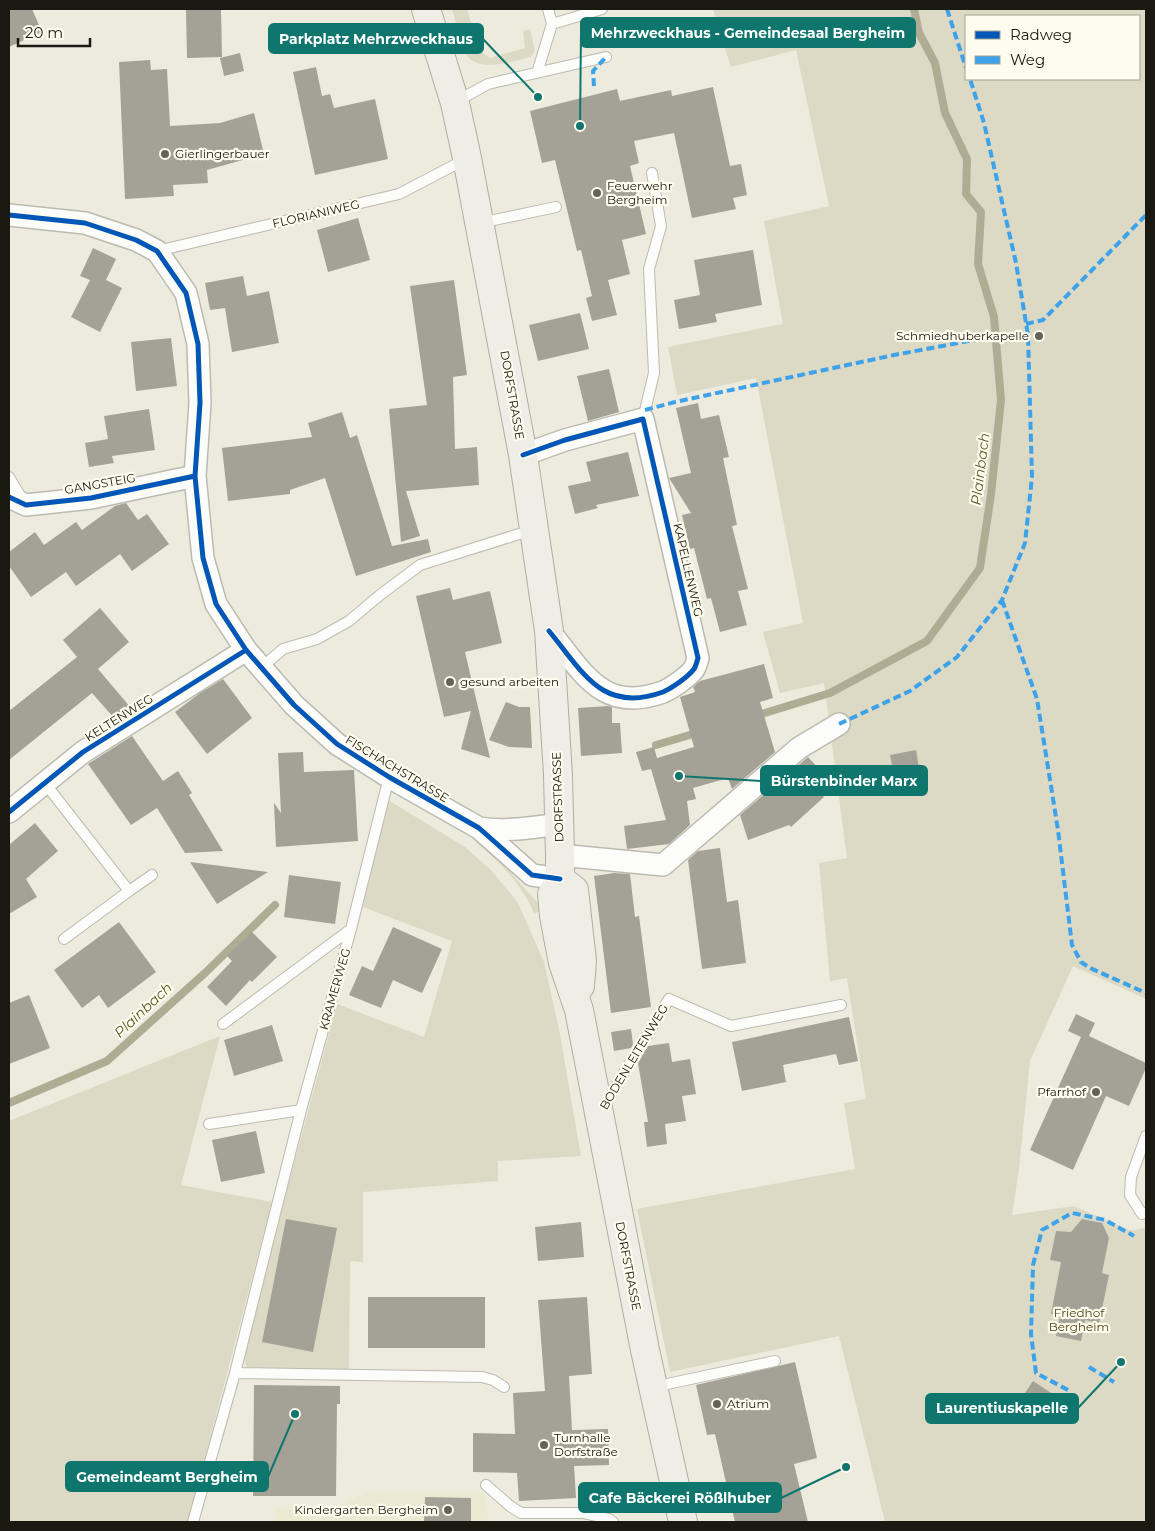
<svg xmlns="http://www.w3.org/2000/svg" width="1155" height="1531" font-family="Montserrat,sans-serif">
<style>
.built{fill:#ece9d2}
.green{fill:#dcd9c5;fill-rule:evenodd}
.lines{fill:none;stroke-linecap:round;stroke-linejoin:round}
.stream{stroke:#afac94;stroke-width:8}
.building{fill:#a4a297}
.service-casing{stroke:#bcbbb0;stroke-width:12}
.minor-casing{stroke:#bcbbb0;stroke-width:24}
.primary-casing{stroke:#b0ae9f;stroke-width:30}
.service{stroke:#fcfcfa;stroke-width:10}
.minor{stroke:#fcfcfa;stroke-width:21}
.primary{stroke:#eeede6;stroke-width:28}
.quiet{stroke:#3da2ea;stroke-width:4;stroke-dasharray:8 4;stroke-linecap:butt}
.cycleway-casing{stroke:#fefcee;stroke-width:8}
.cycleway{stroke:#0057b8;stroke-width:5}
.poi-dot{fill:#646259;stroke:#fefcee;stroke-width:2}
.labels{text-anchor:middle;stroke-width:4.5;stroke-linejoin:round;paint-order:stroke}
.poi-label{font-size:12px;fill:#1a1911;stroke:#fefcee;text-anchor:start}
.street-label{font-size:12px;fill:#1a1911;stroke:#fefcee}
.park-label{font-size:12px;fill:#4d4511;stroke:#fefcee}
.water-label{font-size:14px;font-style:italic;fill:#5e5624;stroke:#fefcee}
.leader{fill:none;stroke:#0f766e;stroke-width:2}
.callout-dot{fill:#0f766e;stroke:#fefcee;stroke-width:2}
.callout{fill:#0f766e;stroke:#0f766e;stroke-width:2}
.callout-label{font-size:14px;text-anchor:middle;font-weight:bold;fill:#fff}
</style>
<rect width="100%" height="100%" fill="#edebde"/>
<path class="built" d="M370,1491l114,1 5,30h-214l1,-15 59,1z"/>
<path class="green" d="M452,9h15l13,42 10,7 35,-10 -2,-17 7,-2 5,21 -4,7c-17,4 -54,17 -65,-3 -6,-11 -10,-33 -14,-45z
M713,9h433v990l-73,-33 -43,95 -11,108 -7,46 62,-9 55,24h7l10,-3v295h-261l-46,-186 -169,36 -33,-163 218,-40 -11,-66 22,-4 -19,-121 -17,3 -11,-118 28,-5 -23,-175 -44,10 -17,-61 40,-9 -47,-245 -79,17 -9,-48 115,-23 -19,-103 65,-15 -33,-156 -65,17zM966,16h173v63h-173z
M388,800l77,47 26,23 27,33 26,59 15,67 22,127 -83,5v20l-135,11v70l-13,-1 -1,109 -103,-3 -2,-10 39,-153 54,-200 87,33 28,-96 -89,-34z
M478,840c19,16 32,32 49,51 6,7 13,12 18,20l-11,2c-11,-27 -34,-51 -57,-70l-1,-2z
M220,1036l-39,149 91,17 -84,320h-179v-401z"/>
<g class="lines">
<path class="stream" d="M755,716l75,-23 97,-52 53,-73 11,-74 10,-94 -7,-83 -16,-53 3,-52 -15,-18 1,-35 -22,-46 -10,-50 -16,-30 -5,-24
M656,745l44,-13
M9,1103l98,-42 98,-88 70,-68"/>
</g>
<path class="building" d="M9,9h23l10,23 -33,15z
M186,9h35l1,48 -35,1z
M240,53l4,18 -20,5 -4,-18z
M150,60l1,10 16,-1 3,57 50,-3 34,-10 10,41 -57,16 1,13 -35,2 1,11 -49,3 -6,-137z
M316,67l6,29 8,-2 4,14 41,-9 13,60 -73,16 -22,-103z
M713,87l17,79 11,-2 6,31 -14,3 3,11 -44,9 -18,-85 -40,8 5,22 -9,3 16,68 -24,6 8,34 -22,6 9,35 -25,6 -6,-23 6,-2 -11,-46 -4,1 -22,-91 -13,3 -12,-52 87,-22 3,12 51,-11 1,6z
M358,218l12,42 -42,12 -11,-42z
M93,248l23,11 -10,21 16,8 -22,44 -29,-15 19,-37 -10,-4z
M753,250l9,55 -47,9 2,8 -38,7 -5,-29 26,-5 -6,-35z
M243,276l4,20 22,-5 10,52 -47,9 -7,-44 -15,2 -5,-27z
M454,280l13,95 -14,2 2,72 22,-2 2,38 -73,6 14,45 -19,6 -12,-133 38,-4 -17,-119z
M580,313l9,36 -51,12 -9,-36z
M171,338l6,48 -41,5 -5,-49z
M609,369l10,43 -31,9 -11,-45z
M698,403l3,16 18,-4 10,42 -6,1 14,67 -5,1 16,63 -10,2 9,34 -27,7 -9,-34 -4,1 -13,-51 -4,1 -8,-34 9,-2 -22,-35 22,-5 -15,-65z
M149,409l6,41 -43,6 2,7 -25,4 -4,-24 23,-4 -4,-23z
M342,412l8,26 7,-3 35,111 36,-7 3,13 -75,24 -31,-98 -35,12v4l-62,7 -6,-53 90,-11 -4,-14z
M628,452l11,44 -43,9 2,3 -23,6 -7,-28 23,-5 -5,-19z
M126,503l12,17 9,-6 22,30 -37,27 -12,-17 -44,32 -10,-14 -35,25 -22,-31v-14l26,-20 9,13 32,-23 6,8 33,-24z
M450,588l3,12 37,-9 12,52 -37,9 25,106 -29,-9 10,-38 -27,6 -28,-121z
M100,608l29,34 -31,27 33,39 -17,10 -22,-25 -83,67v-49l68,-54 -14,-17z
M764,664l9,34 -13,4 15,50 -43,37 -4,-11 -35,10 3,11 -9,2 3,24 -21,19 -42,5 -3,-23 42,-6 -15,-51 -9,2 -6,-19 18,-5 3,11 37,-11 -14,-50 15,-5 -2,-5 7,-6z
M223,679l29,39 -45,36 -32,-42 25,-19z
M506,702l13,5h11l2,41 -23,-1 -20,-7z
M608,706l4,1v16h8l2,30 -41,3 -3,-48z
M132,736l31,45 15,-10 14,22 -3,2 34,56 -38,2 -28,-45 -26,17 -43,-61z
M916,750l6,35 -25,4 -7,-34z
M303,752l1,20 50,-2 4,71 -82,6 -2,-44 7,10 -3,-60z
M808,757l12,13 -12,10 16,17 -33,30 -2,-2 -41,15 -8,-25z
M35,823l23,28 -32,28 11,18 -28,17v-69z
M720,848l7,54 11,-2 8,63 -44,6 -14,-109 10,-9z
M190,862l78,10 -51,32z
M614,873l16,1 5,43 4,-1 12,91 -40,6 -17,-137z
M289,875l52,7 -6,42 -51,-7z
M119,922l37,50 -48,36 -9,-13 -17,13 -28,-38z
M393,927l49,22 -20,44 -29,-13 -12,28 -32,-13 13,-29 11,5z
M252,932l25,25 -25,25 -2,-2 -24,26 -19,-19 25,-26 -5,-5z
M29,995l21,53 -41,16v-61z
M1076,1014l19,9 -6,13 57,27v5l-17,38 -23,-10 -33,74 -43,-20 51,-113 -13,-6z
M849,1017l9,44 -19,4 -3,-11 -53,11 3,17 -44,9 -10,-49z
M272,1025l11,36 -49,15 -10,-36z
M631,1029l2,15 -2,4 -17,3 -3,-19z
M669,1043l3,19 18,-3 6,35 -14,2 4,25 -21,3 2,20 -20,3 -3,-25h4l-10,-59 10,-17z
M256,1131l9,42 -44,9 -9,-42z
M286,1219l51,9 -24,124 -51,-10z
M1082,1219l20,4 7,15 -7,35 7,2 -10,48 -14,-3 -4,21 -25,-5 4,-20 -9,-2 10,-52 -11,-2 6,-29 15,1z
M581,1222l3,35 -46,4 -3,-34z
M368,1297h117v51h-117z
M587,1297l5,77 -23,2 3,54 36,-1 1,36 -35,1 2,32 -57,3 -2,-28 -44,-1v-39l42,1 -2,-41 32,-2 -7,-91z
M795,1362l22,96 -23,6 14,58h-73l-20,-88 -8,1 -11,-50z
M1033,1381l26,17 -15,21 -25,-17z
M254,1385l86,1v18h-3l-1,92h-83z
M425,1497l46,1v24h-47z"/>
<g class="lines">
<g class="service-casing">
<path id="service" d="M552,24l50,-15
M537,73l15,-49 -4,-15
M455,102l33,-18 118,-27
M480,223l76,-16
M157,251l242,-57 67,-35
M643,419l11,-46 -5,-104 12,-43 -9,-53
M9,477l14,23
M261,668l22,-19 34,-10 32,-18 31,-26 40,-30 112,-35
M44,782l85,109 23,-16
M64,939l65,-48
M223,1024l128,-95
M603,1107l66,-108 62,27 110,-21
M209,1124l92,-14 50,-181 38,-152
M1146,1136l-15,41 -1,18 12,19 4,-1
M235,1373l247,4 11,3 11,7
M653,1387l122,-26
M486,1485l24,21 11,7h62l26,6 4,3
M193,1522l42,-149 66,-263"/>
</g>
<g class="minor-casing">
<path id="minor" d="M9,215l76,8 51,17 21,11 29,42 12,51 2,59 -5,73 8,82 13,46 30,46 48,55 43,39 52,33 90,51 53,47 28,4
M523,455l42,-15 78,-21 55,239c-1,3 -2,8 -4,11 -6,8 -22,19 -31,23 -61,22 -80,-20 -114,-61
M9,497l17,8 65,-7 104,-22
M9,812l74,-60 163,-102
M479,828c27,4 53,0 80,-4
M560,855l103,10 136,-117 40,-24"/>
</g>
<g class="primary-casing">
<path id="primary" d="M426,9l29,94 12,55 56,297 26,176 9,144 2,80v24l-8,15 2,22 9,47 16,47 66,340 38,172
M560,879l14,11 8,71 -2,25"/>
</g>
<use href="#service" class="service"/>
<use href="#minor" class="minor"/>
<use href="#primary" class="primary"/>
<path class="quiet" d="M947,9l19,59
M594,86l-1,-15 13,-14
M1026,324l17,-4 103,-105
M645,410l30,-8 219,-47 91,-17 43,-3
M1002,600l35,99 21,131 14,115 9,17 9,6 56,25
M839,724l71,-33 47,-34 45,-57 23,-57 7,-66 -4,-142 -12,-72 -32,-140 -14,-44
M1089,1367l25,15
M1068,1390l-32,-17 -5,-39 2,-69 9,-35 30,-17 33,7 29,16"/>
<g class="cycleway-casing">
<path id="cycleway" d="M9,215l76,8 51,17 21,11 29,42 12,51 2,59 -5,73 8,82 13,46 30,46 48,55 43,39 52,33 90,51 53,47 28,4
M523,455l42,-15 78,-21 55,239c-1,3 -2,8 -4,11 -6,8 -22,19 -31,23 -61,22 -80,-20 -114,-61
M9,497l17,8 65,-7 104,-22
M9,812l74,-60 163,-102"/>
</g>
<use href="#cycleway" class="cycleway"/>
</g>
<g class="poi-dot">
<circle cx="165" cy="154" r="5"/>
<circle cx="597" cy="193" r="5"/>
<circle cx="1039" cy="336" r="5"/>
<circle cx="450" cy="682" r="5"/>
<circle cx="1096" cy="1092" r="5"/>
<circle cx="717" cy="1404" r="5"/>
<circle cx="544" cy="1445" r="5"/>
<circle cx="448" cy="1510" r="5"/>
</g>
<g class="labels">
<g class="poi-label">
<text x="175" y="158">Gierlingerbauer</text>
<text x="607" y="190">Feuerwehr<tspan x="607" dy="14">Bergheim</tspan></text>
<text x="1029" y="340" text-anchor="end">Schmiedhuberkapelle</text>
<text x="460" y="686">gesund arbeiten</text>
<text x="1086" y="1096" text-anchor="end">Pfarrhof</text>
<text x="727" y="1408">Atrium</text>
<text x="554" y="1442">Turnhalle<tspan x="554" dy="14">Dorfstraße</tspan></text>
<text x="438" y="1514" text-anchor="end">Kindergarten Bergheim</text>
</g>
<g class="street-label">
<text transform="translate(316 214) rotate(-13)" y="4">FLORIANIWEG</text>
<text transform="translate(512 395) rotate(80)" y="4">DORFSTRASSE</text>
<text transform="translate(100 484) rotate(-10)" y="4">GANGSTEIG</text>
<text transform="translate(688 570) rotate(77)" y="4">KAPELLENWEG</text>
<text transform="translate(119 718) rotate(-32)" y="4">KELTENWEG</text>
<text transform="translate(397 769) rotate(31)" y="4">FISCHACHSTRASSE</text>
<text transform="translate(558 797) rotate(-92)" y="4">DORFSTRASSE</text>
<text transform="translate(335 989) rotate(-74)" y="4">KRAMERWEG</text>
<text transform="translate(634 1057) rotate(-59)" y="4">BODENLEITENWEG</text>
<text transform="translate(628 1266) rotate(79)" y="4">DORFSTRASSE</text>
</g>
<g class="park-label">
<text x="1079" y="1317">Friedhof<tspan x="1079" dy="14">Bergheim</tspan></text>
</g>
<g class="water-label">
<text transform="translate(980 469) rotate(-83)" y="5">Plainbach</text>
<text transform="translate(143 1010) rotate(-43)" y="5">Plainbach</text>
</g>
</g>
<path class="leader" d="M580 126L581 33M538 97L483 39M679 776L761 781M1121 1362L1078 1408M295 1414L268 1477M846 1467L781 1498"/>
<g class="callout-dot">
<circle cx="580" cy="126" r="5"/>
<circle cx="538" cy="97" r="5"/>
<circle cx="679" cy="776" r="5"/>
<circle cx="1121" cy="1362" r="5"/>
<circle cx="295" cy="1414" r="5"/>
<circle cx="846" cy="1467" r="5"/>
</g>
<g class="callout">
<rect x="581" y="18" width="334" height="29" rx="5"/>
<rect x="269" y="24" width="214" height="29" rx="5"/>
<rect x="761" y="766" width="166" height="29" rx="5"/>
<rect x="926" y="1394" width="152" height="29" rx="5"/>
<rect x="66" y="1462" width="202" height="29" rx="5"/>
<rect x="579" y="1483" width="202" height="29" rx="5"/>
</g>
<g class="callout-label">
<text x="748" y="38">Mehrzweckhaus - Gemeindesaal Bergheim</text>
<text x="376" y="44">Parkplatz Mehrzweckhaus</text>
<text x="844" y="786">Bürstenbinder Marx</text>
<text x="1002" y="1413">Laurentiuskapelle</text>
<text x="167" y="1482">Gemeindeamt Bergheim</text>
<text x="680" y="1503">Cafe Bäckerei Rößlhuber</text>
</g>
<rect width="1155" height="1531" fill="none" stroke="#1a1911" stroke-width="20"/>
<rect x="965" y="15" width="175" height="65" fill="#fefcee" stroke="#a3a196"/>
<rect x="975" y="31" width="25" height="8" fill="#0057b8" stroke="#a3a196"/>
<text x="1010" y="40" font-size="15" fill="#1a1911">Radweg</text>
<rect x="975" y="56" width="25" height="8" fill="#3da2ea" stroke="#a3a196"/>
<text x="1010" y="65" font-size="15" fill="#1a1911">Weg</text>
<path d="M18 38v8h72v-8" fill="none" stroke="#1a1911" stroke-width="2.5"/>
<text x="25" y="38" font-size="15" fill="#1a1911" stroke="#fefcee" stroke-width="4" paint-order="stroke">20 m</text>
</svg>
